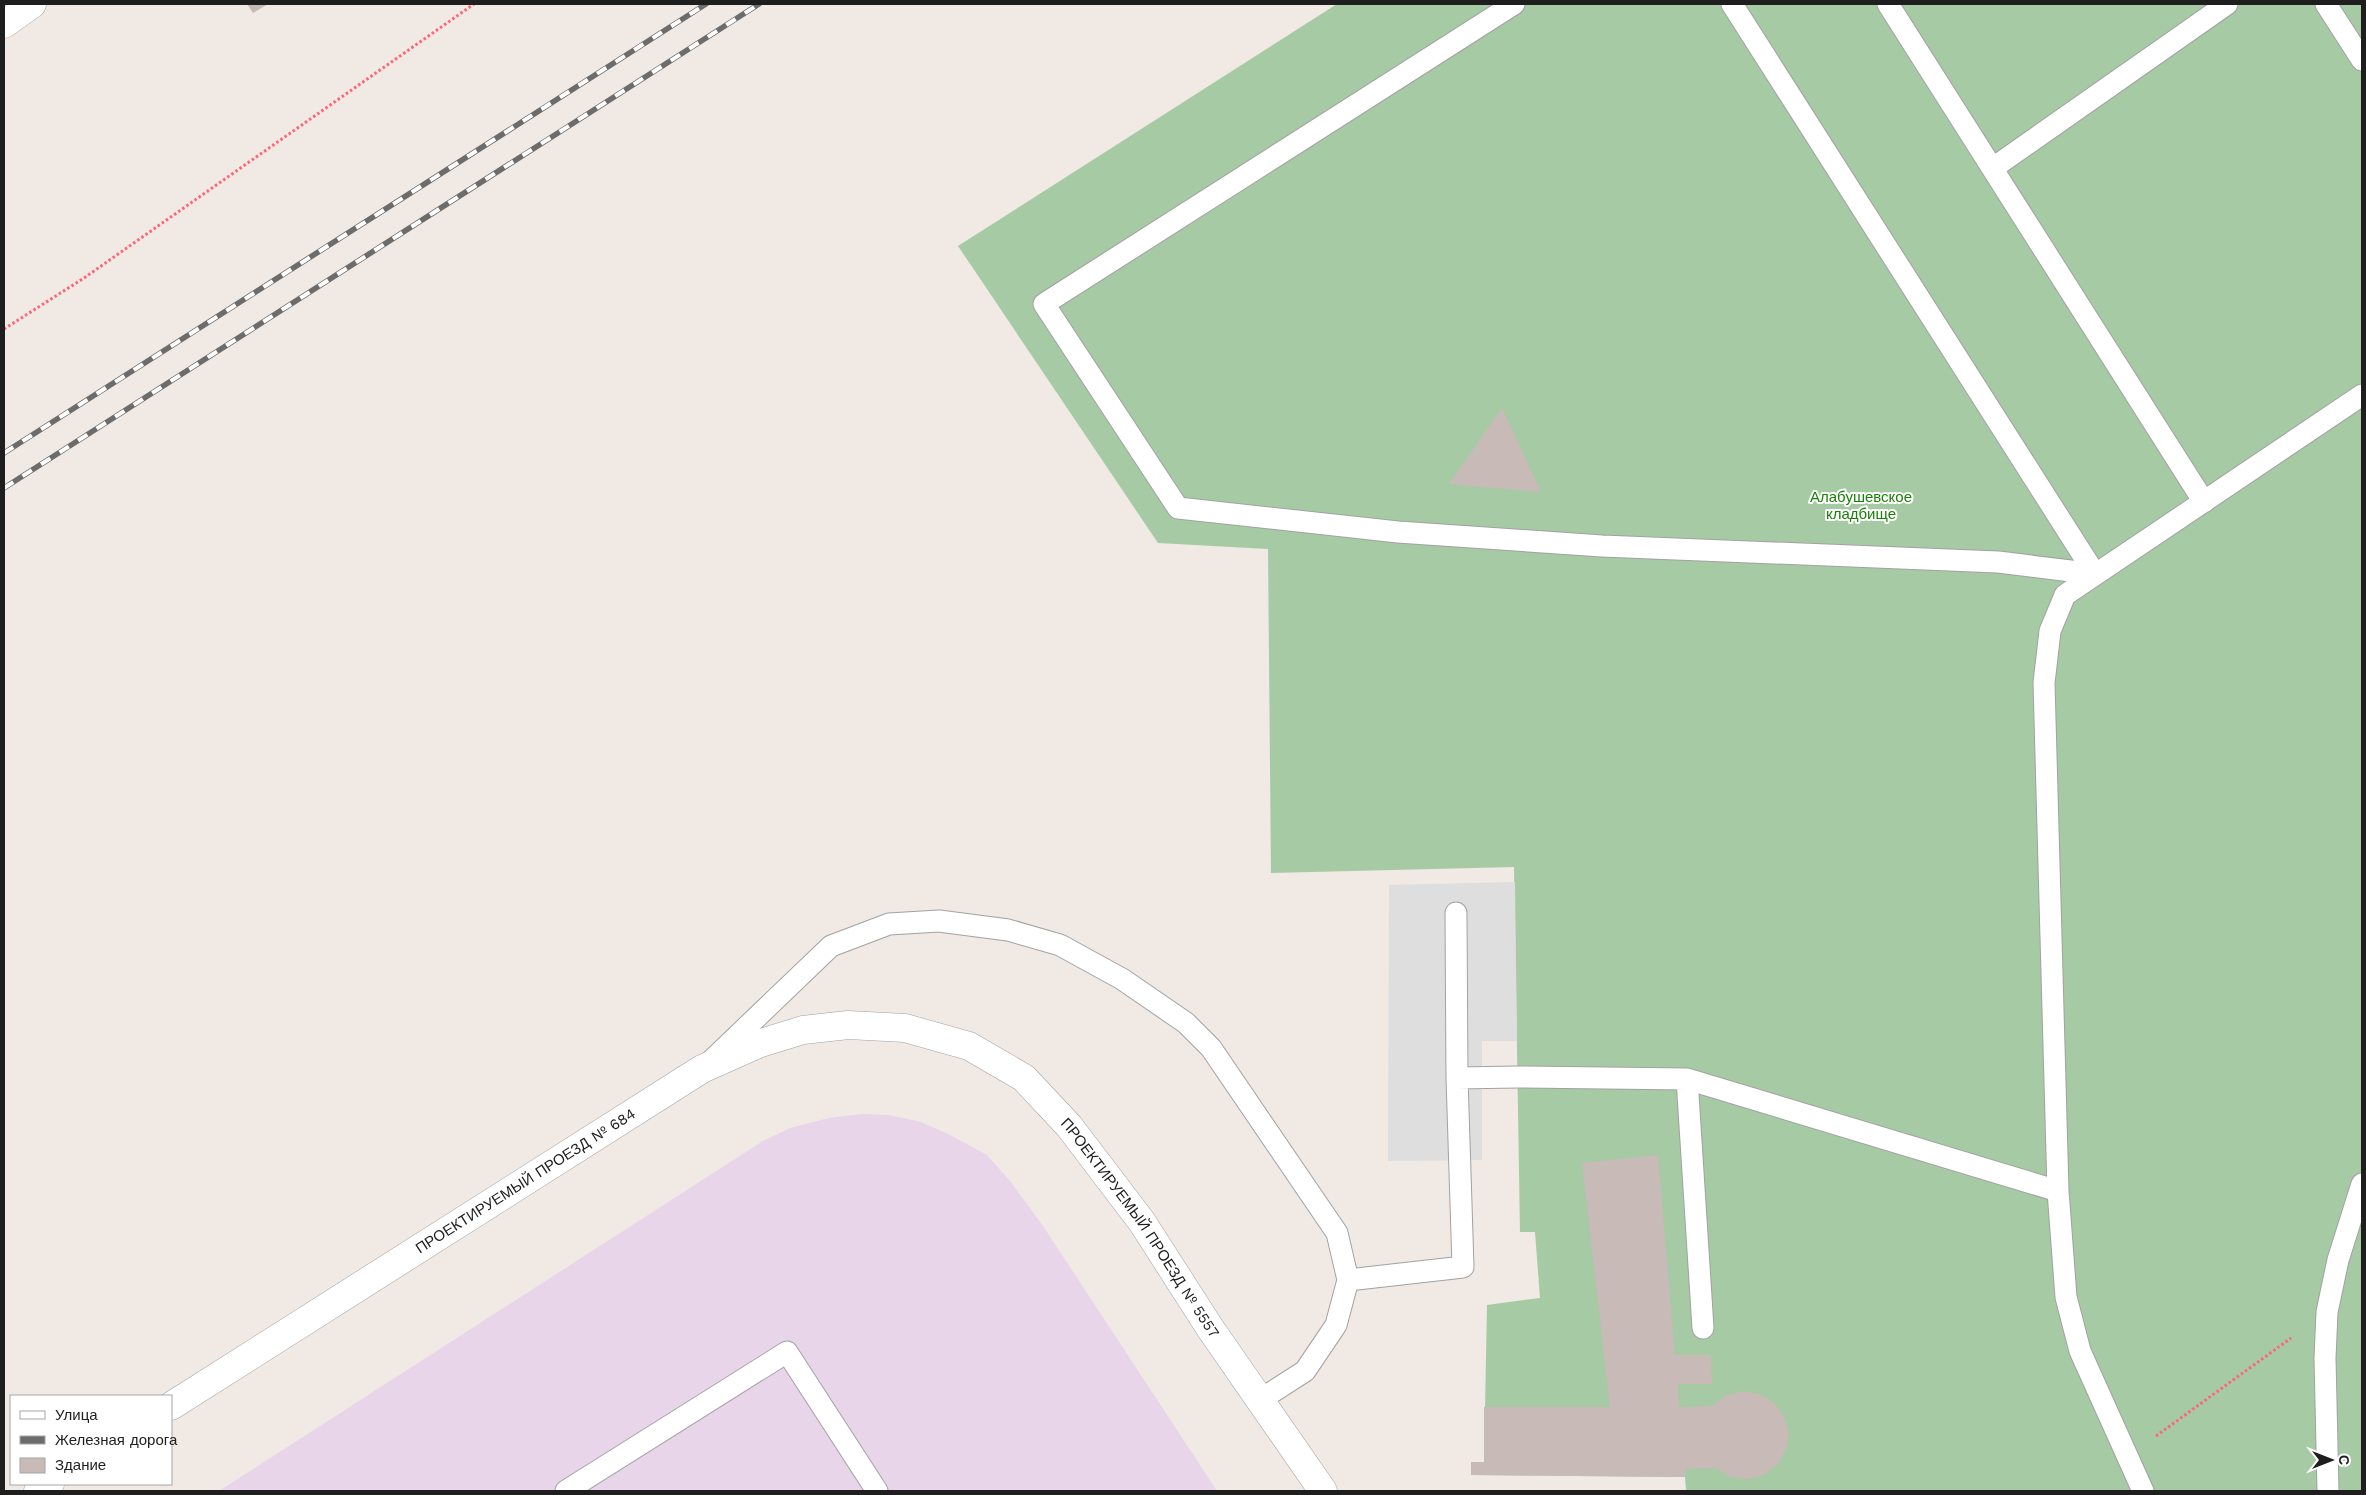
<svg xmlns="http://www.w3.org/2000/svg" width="2366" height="1495" font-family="'Work Sans',sans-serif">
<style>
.industrial{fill:#e8d5e9}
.cemetery{fill:#a6caa4}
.parking{fill:#dedede}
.building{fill:#c8bab7}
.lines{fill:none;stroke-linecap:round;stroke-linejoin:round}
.service-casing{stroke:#a2a2a2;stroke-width:23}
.minor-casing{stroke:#a2a2a2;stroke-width:29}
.path{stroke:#ff6577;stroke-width:3;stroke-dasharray:2.5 2.5;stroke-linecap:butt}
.service{stroke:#fff;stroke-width:21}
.minor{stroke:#fff;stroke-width:28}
.rail-casing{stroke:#6c6c6c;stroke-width:5.5}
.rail{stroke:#fff;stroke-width:4;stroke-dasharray:11;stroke-linecap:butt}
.labels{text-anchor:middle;stroke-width:4;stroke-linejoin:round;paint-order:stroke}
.park-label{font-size:15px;fill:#178206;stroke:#fff}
.street-label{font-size:15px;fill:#1e1e1e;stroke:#fff}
</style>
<rect width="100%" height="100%" fill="#f0e9e4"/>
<path class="industrial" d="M862,1114l27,1 32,7 29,13 37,20 23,26 33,45 174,265h-998l544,-350 27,-13 39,-10z"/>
<path class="cemetery" d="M1337,4h1025v1487h-676l-1,-14 -214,-2v-13h13l3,-157 53,-7 -5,-66h-15l-6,-365 -243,6 -3,-324 -110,-6 -200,-297z"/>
<path class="parking" d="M1515,882l2,159h-35v119l-94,1 1,-276z"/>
<path class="building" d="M247,4h21l-15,9z
M1502,408l39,84 -92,-8z
M1658,1155l17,200h36l1,29h-34l1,23 33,-1 13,-10 17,-5 17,3 14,8 11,14 5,17 -3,16 -8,15 -14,11 -17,4 -17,-2 -14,-9 -30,1 -1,8 -214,-2v-13h13v-55h126l-28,-244z"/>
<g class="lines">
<g class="service-casing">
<path id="service" d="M1514,4l-470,300 134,204 220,24 204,14 396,16 97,12
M1732,4l363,570
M1888,4l316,498
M2326,4l36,56
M1993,168l234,-164
M711,1061l120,-115 58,-22 50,-3 69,9 52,15 62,34 64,44 25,25 126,185 11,47 -12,45 -31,46 -45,29
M1457,1078l61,-1 169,2 371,112
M1687,1079l16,249
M1348,1280l115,-13 -6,-189 -1,-165
M566,1491l221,-139 90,139
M2143,1491l-63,-140 -14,-54 -8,-106 -14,-508 6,-52 15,-36 297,-200
M2328,1491l-3,-133 2,-46 11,-52 24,-76"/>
</g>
<g class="minor-casing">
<g id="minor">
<path d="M4,24l28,-20"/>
<path id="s1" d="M171,1406l531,-337 56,-25 45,-14 45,-5 57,3 64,18 55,32 45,48 73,96 68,106 113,163"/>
<path d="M38,1491l12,-7"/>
</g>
</g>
<path class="path" d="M4,329l80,-51 390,-274
M2156,1436l135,-98"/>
<use href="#service" class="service"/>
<use href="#minor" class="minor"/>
<g class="rail-casing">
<path id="rail" d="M4,453l702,-449
M4,488l755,-484"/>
</g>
<use href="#rail" class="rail"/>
</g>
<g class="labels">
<g class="park-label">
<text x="1861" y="502">Алабушевское<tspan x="1861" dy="17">кладбище</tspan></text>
</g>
<g class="street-label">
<text dy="5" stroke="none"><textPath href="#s1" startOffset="420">ПРОЕКТИРУЕМЫЙ ПРОЕЗД № 684</textPath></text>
<text dy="5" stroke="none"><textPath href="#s1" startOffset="1160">ПРОЕКТИРУЕМЫЙ ПРОЕЗД № 5557</textPath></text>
</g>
</g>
<rect width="2366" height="1495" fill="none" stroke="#1e1e1e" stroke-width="10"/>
<rect x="10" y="1395" width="162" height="90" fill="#ffffff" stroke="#a5a5a5"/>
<rect x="20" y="1411" width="25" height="8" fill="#ffffff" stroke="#a5a5a5"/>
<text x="55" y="1420" font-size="15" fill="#1e1e1e">Улица</text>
<rect x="20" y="1436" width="25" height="8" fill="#6c6c6c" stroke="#a5a5a5"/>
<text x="55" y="1445" font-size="15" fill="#1e1e1e">Железная дорога</text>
<rect x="20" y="1458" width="25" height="15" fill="#c8bab7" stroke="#a5a5a5"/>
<text x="55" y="1470" font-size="15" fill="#1e1e1e">Здание</text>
<g transform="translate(2331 1460) rotate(90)" stroke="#ffffff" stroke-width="4" paint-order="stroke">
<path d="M0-4L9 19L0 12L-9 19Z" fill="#1e1e1e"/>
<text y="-8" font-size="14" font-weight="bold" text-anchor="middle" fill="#1e1e1e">С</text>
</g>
</svg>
